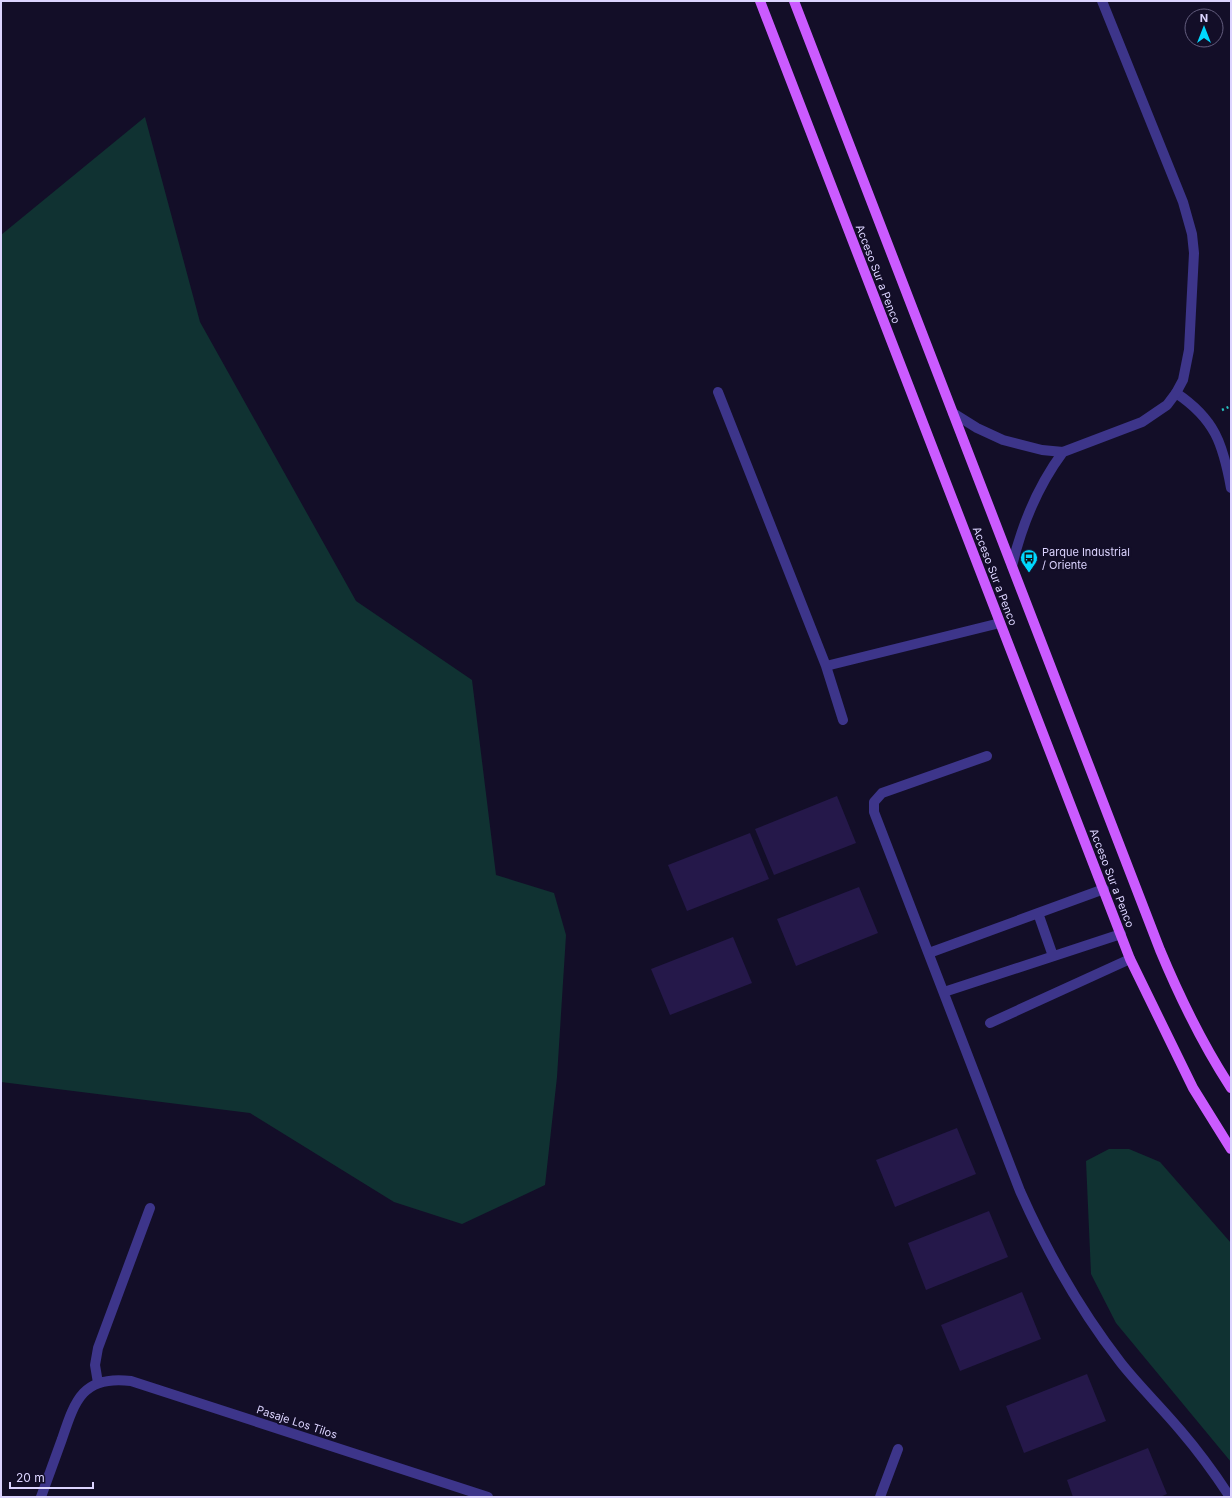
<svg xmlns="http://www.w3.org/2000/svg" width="1232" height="1498" font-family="Inter,sans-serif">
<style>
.green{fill:#103232}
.building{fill:#25184a}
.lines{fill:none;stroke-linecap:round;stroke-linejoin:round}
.path{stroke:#26c2c1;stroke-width:2.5;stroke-dasharray:2 3;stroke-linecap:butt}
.lane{stroke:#3d358a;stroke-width:10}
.street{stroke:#3d358a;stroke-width:10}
.primary{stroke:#cb5bff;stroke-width:10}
.labels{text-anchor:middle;stroke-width:4;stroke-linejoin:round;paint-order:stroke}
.street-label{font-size:11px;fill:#dcd4ff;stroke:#130e28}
.poi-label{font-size:11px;fill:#dcd4ff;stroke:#130e28;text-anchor:start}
</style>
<rect width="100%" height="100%" fill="#130e28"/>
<path class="green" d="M145,117l55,205 156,279 116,79 24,195 58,18 12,42 -9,142 -12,108 -83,39 -68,-22 -144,-89 -249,-31v-847z
M1109,1149h20l31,13 71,81v219l-115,-139 -25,-49 -5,-113z"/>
<path class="building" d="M837,796l19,47 -82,32 -19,-46z
M750,833l19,46 -82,32 -19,-46z
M859,887l19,46 -82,33 -19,-47z
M733,937l19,46 -82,32 -19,-46z
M957,1128l19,46 -81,33 -19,-47z
M989,1211l19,46 -82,33 -18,-47z
M1022,1292l19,47 -81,32 -19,-46z
M1087,1374l19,47 -82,32 -18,-47z
M1148,1448l19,46 -7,3h-87l-6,-17z"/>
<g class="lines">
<path class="path" d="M1222,410l9,-4"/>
<path class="lane" d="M718,392l108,274 17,54
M1176,393c39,26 47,51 55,95
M826,666l174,-43
M987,756l-105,37 -8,9v10l146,379c27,61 60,119 101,172 19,24 41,45 60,68 18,21 34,43 49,66
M1038,913l15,43
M929,953l175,-64
M944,992l177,-58
M990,1023l140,-64"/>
<path class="street" d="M953,413l24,15 26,12 39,10 21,2 79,-30 25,-17 9,-12 7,-13 6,-30 5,-97 -2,-19 -9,-32 -81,-201
M1012,566c10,-42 25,-79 51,-114
M98,1383l-3,-18 3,-17 52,-140
M41,1497c7,-19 14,-39 21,-58 13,-39 21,-64 69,-58l357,116
M880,1497l18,-48"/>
<path class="primary" d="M760,1l370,958 63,129 38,61
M794,1l366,949c20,48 43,95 71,138"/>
</g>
<defs>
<g id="bus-pin" transform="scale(0.9)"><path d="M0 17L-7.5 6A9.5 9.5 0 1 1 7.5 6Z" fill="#00d8ff" stroke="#130e28"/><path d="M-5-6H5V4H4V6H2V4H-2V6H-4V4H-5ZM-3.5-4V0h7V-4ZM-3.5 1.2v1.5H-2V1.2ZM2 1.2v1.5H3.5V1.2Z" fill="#111"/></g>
</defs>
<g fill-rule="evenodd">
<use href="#bus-pin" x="1029" y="558"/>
</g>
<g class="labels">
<g class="street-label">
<text transform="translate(878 274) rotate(69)" y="4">Acceso Sur a Penco</text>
<text transform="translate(995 576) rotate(69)" y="4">Acceso Sur a Penco</text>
<text transform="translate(1112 878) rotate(69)" y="4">Acceso Sur a Penco</text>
<text transform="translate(297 1422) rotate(18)" y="4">Pasaje Los Tilos</text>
</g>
<g class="poi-label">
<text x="1042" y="556">Parque Industrial<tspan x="1042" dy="13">/ Oriente</tspan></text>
</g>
</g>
<rect width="1232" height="1498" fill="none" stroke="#dcd4ff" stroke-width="4"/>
<g transform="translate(1204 28)"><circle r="19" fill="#130e28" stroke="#635d7e"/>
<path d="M0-3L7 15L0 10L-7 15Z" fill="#00d8ff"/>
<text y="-6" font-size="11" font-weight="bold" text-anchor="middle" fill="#dcd4ff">N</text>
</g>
<path d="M10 1482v6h83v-6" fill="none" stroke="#dcd4ff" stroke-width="2"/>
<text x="16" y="1482" font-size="12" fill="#dcd4ff" stroke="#130e28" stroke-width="3" paint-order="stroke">20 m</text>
</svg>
